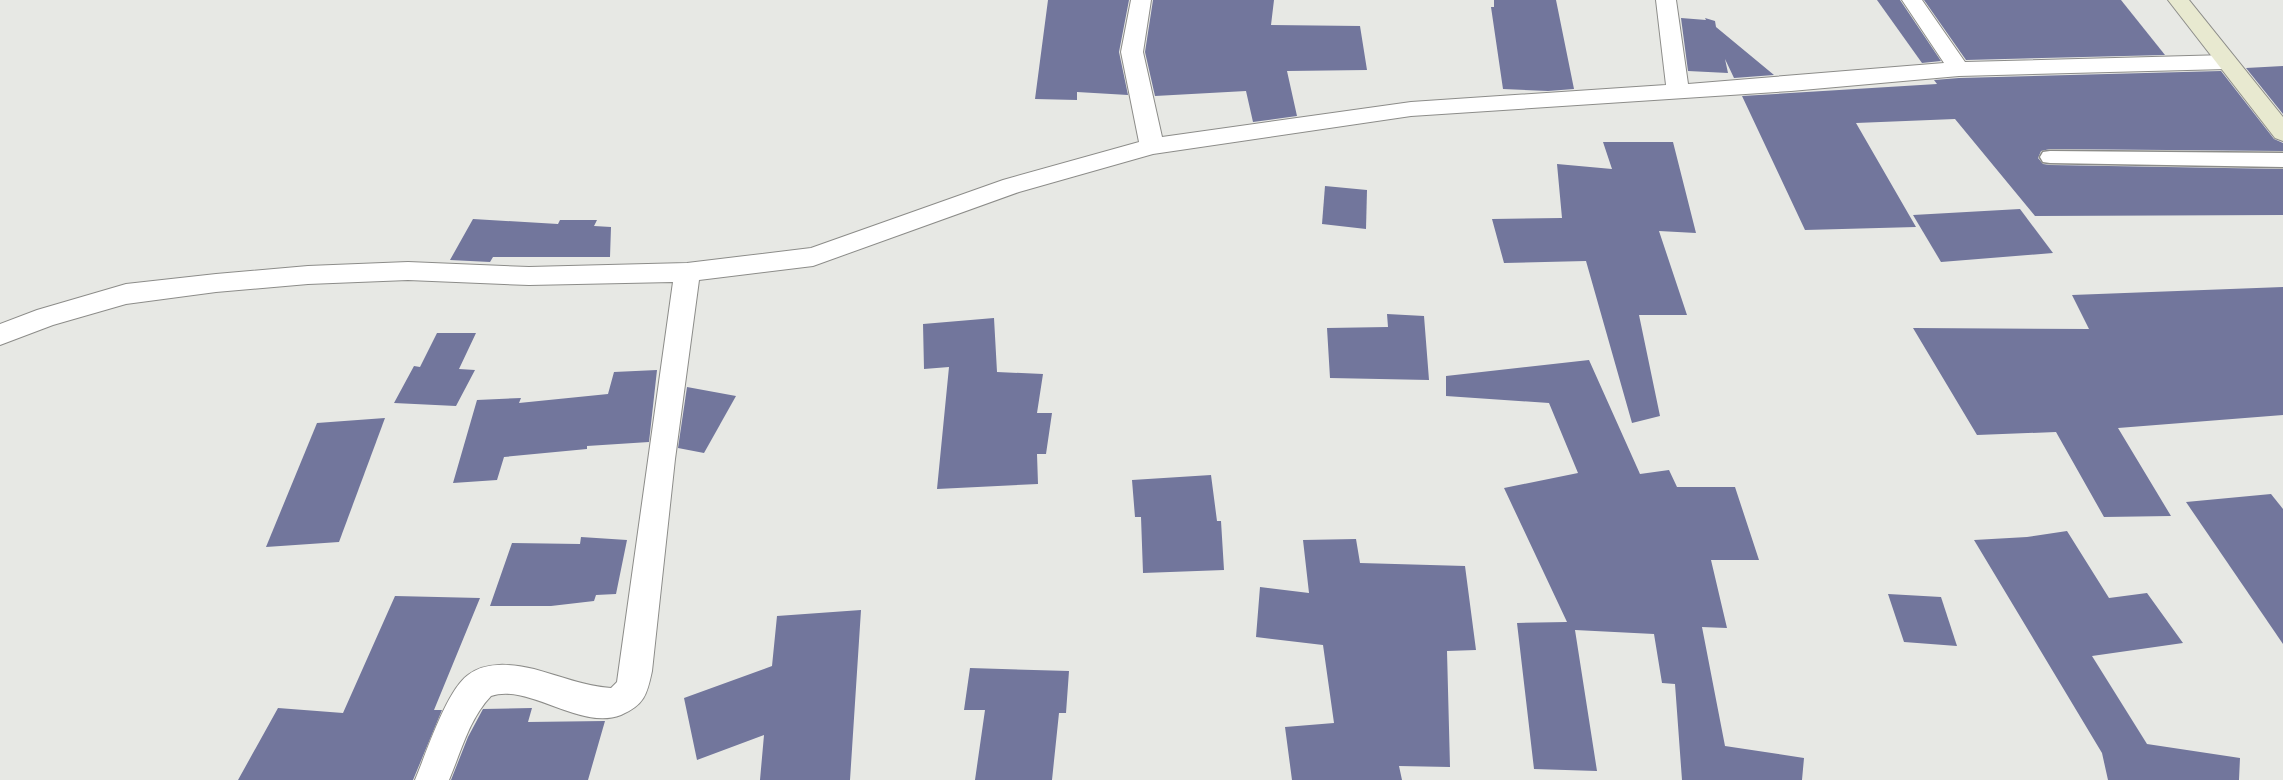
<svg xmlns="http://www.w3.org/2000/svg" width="2283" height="780" font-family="'Zilla Slab',serif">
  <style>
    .building { fill: #72769c }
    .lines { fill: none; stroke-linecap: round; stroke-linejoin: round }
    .service-casing { stroke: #8c8c89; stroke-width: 3 }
    .minor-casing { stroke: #8c8c89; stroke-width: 2 }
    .secondary-casing { stroke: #8c8c89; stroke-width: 2 }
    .service { fill: #fff; fill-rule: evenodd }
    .minor { fill: #fff; fill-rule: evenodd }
    .secondary { fill: #e8e9d0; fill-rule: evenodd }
  </style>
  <rect width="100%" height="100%" fill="#e7e8e4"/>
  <g class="building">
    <polygon points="1048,0 1129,0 1119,52 1128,95 1077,92 1077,100 1035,99"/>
    <polygon points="1153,0 1274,0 1271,25 1360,26 1367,70 1287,71 1297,116 1253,122 1246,91 1155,96 1145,52"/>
    <polygon points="1494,0 1556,0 1574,89 1548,91 1503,89 1491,7 1494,7"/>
    <polygon points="1877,0 1900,0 1941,61 1922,63"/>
    <polygon points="1924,0 2121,0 2165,55 1966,60"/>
    <polygon points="1681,18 1706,20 1705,18 1715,21 1716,27 1774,75 1734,78 1725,59 1728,73 1688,71"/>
    <polygon points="2283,66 2283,114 2246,68"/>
    <polygon points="2221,71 2274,139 2283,143 2283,151 2050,149 2041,151 2038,158 2043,164 2050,165 2283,169 2283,215 2035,216 1955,119 1856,123 1916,227 1805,230 1742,96 1937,84 1934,80 1959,78"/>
    <polygon points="1603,142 1673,142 1696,233 1659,231 1687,315 1639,315 1660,416 1632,423 1586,261 1504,263 1492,219 1562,218 1557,164 1612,169"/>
    <polygon points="1325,186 1367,190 1366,229 1322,224"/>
    <polygon points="2020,209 2053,253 1941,262 1913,215"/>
    <polygon points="473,219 558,224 560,220 597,220 594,226 611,227 610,257 493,257 490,262 450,260"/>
    <polygon points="2283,287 2283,415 2118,428 2171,516 2104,517 2056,432 1977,435 1913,328 2089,329 2072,295"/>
    <polygon points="1387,314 1424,316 1429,380 1330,378 1327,328 1388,327"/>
    <polygon points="994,318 997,372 1043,374 1037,413 1052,413 1046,454 1037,454 1038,484 937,489 949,367 924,369 923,324"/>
    <polygon points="437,333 476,333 459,369 475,370 456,406 394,403 414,366 420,367"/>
    <polygon points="1589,360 1640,474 1669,470 1677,487 1735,487 1759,560 1711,560 1727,628 1702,627 1725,746 1804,758 1802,780 1682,780 1675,684 1662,683 1654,634 1575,630 1597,771 1534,769 1517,623 1567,622 1504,488 1578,473 1549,403 1446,396 1446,376"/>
    <polygon points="657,370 649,442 587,446 587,449 504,457 497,480 453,483 477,400 521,398 519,403 608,394 614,372"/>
    <polygon points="687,387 736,396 704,453 678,448"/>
    <polygon points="385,418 339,542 266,547 317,423"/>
    <polygon points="1211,475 1217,521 1221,521 1224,570 1143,573 1141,517 1135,517 1132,480"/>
    <polygon points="2271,494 2283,509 2283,644 2186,502"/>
    <polygon points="2067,531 2109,598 2147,593 2183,643 2092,656 2147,744 2240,758 2239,780 2108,780 2102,753 1974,540 2027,537"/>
    <polygon points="581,537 627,540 616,594 596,595 594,601 551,606 490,606 512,543 580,544"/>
    <polygon points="1356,539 1360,563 1465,566 1476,650 1447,651 1450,767 1399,766 1402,780 1292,780 1285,727 1334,723 1323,645 1256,637 1260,587 1309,593 1303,540"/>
    <polygon points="1888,594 1941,597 1957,646 1904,642"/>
    <polygon points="395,596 480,598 434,710 442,710 413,780 238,780 278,708 343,713"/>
    <polygon points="861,610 850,780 760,780 764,735 697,760 684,698 772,666 777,616"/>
    <polygon points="970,668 1069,671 1066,713 1059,713 1052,780 975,780 985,710 964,710"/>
    <polygon points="532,708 528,722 605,721 588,780 451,780 468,737 483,709"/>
  </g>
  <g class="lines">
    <defs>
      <polygon id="service" points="2050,151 2283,153 2283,167 2050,163 2043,162 2040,157 2043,152"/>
      <path id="minor" d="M 1131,0 L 1151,0 L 1143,52 L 1162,137 L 1411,102 L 1666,85 L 1656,0 L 1676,0 L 1688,84 L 1944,63 L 1902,0 L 1922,0 L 1965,62 L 2226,55 L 2234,57 L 2237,62 L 2234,67 L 2226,69 L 1959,76 L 1791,91 L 1411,116 L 1153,154 L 1019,192 L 813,266 L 699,280 L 675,459 L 652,671 C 647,695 644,705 621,715 C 580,731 529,683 491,696 C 469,719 461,752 449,780 L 415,780 C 426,754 446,691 468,675 C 486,661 512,664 534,669 C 560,676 584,686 611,688 L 617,682 L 673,282 L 529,285 L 408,280 L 308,284 L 216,292 L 126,304 L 53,325 L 0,345 L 0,324 L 37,310 L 126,284 L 216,274 L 308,266 L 408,262 L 529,267 L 687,263 L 811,248 L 1003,180 L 1139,142 L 1121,52 Z"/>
      <polygon id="secondary" points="2168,0 2189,0 2283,117 2283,141 2275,138"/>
    </defs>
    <use href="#service" class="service-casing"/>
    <use href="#minor" class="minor-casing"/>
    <use href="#secondary" class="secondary-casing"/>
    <use href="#service" class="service"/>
    <use href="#minor" class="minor"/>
    <use href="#secondary" class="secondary"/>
  </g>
</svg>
